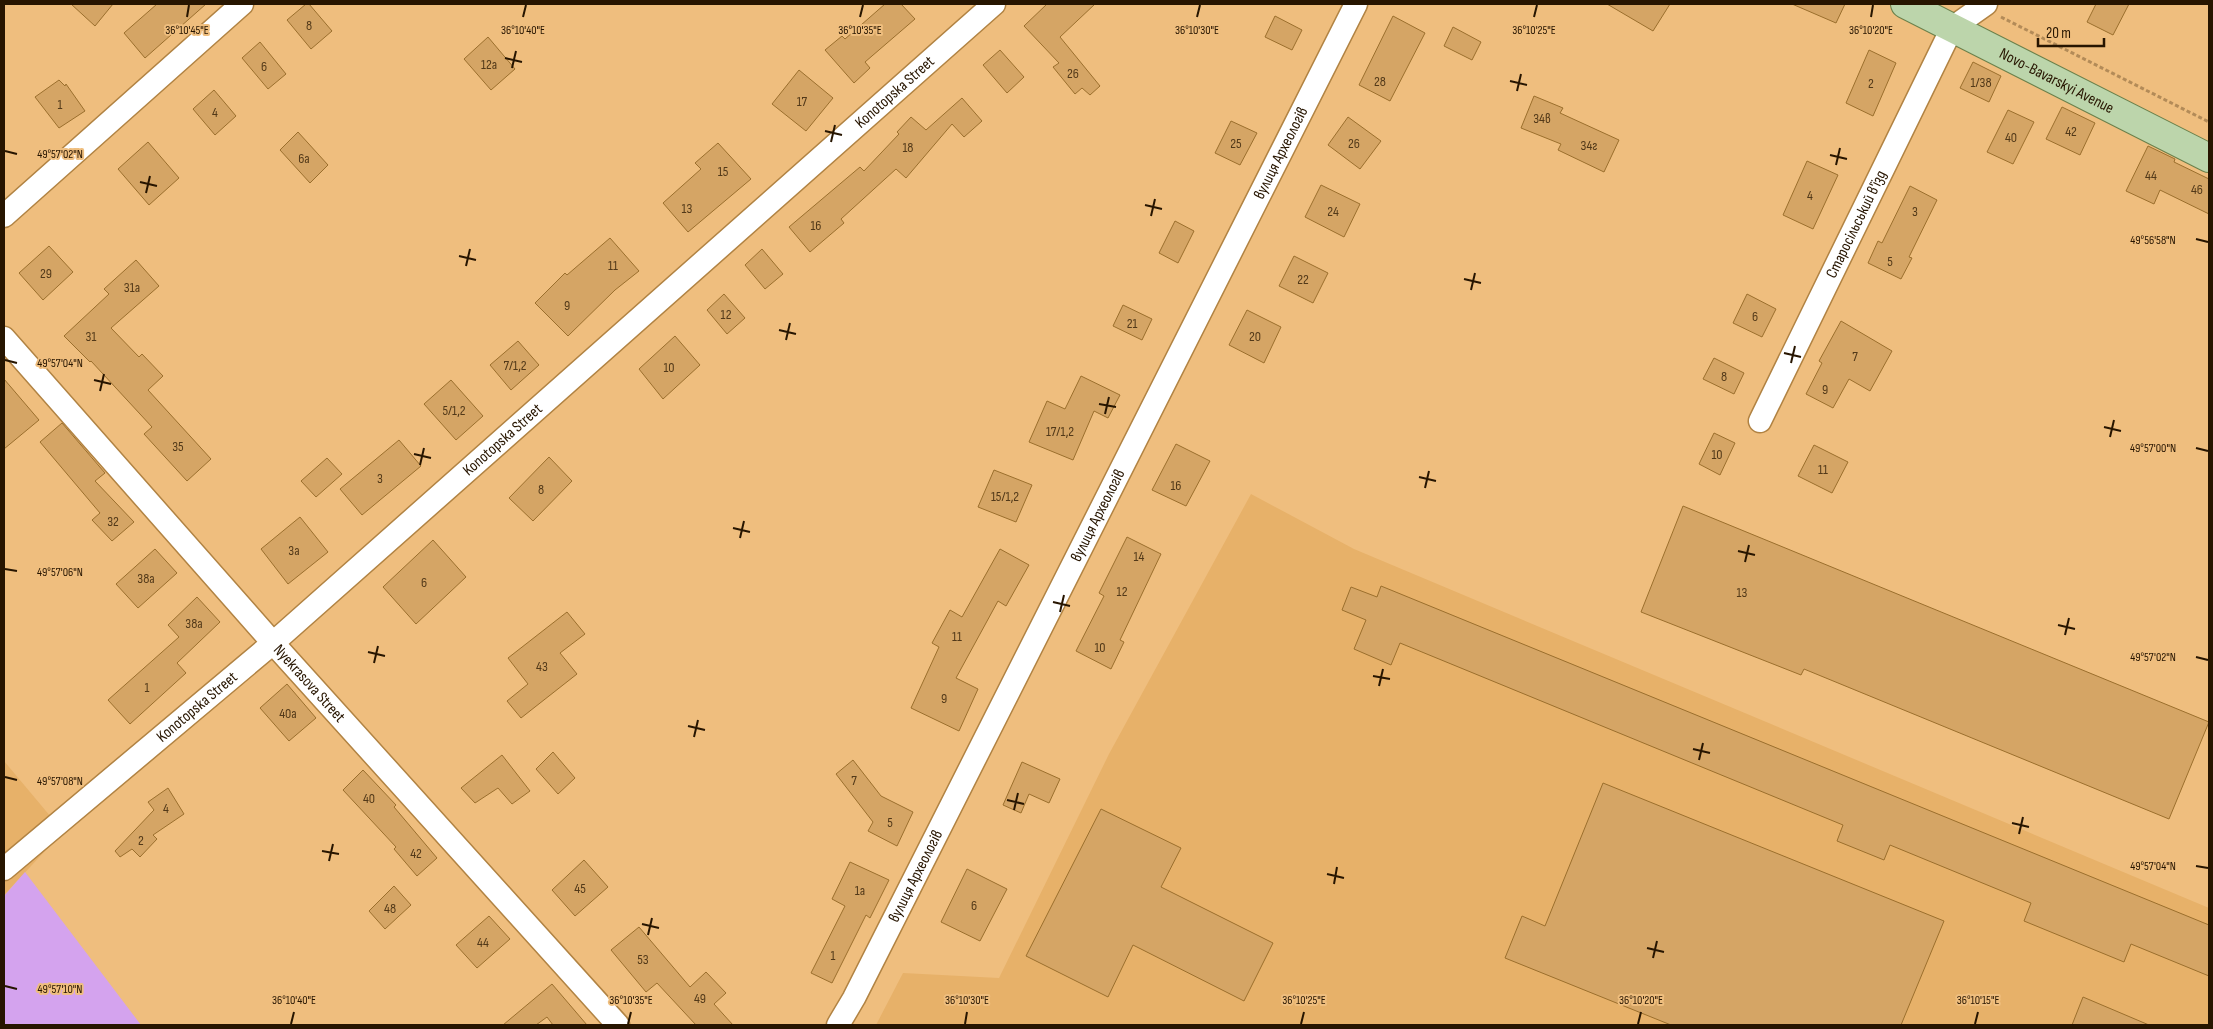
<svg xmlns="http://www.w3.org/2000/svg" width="2213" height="1029" font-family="'Sofia Sans Condensed',sans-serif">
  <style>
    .built { fill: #e7b169 }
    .green { fill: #d4a3ee }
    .building { fill: #d5a565; stroke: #9b6f2d }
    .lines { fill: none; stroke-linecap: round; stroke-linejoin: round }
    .minor-casing { stroke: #b18343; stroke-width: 25 }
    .primary-casing { stroke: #6b804b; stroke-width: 30 }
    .path { stroke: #b38b58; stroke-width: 3; stroke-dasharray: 4 2.5; stroke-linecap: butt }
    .minor { stroke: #fff; stroke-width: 22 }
    .primary { stroke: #bcd5ab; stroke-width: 28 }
    .ticks { fill: none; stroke: #271500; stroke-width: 2 }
    .labels { text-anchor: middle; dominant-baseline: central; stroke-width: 4; stroke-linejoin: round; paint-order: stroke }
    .number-label { font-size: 14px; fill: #523919 }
    .street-label { font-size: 16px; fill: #271500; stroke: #efbe7e }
    .ticks-label { font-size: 12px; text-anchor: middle; fill: #271500; stroke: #efbe7e; stroke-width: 4; stroke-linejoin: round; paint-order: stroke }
  </style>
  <rect width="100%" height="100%" fill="#efbe7e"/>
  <g class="built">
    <polygon points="1251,494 1354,549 2209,908 2209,1025 876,1025 903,973 999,978 1109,754"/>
    <polygon points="4,761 56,823 59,836 4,895"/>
  </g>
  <polygon class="green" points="25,872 141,1025 4,1025 4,896"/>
  <g class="building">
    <polygon points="71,4 113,4 95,26"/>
    <polygon points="157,4 206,4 145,58 124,33"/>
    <polygon points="306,4 309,4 332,31 311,49 287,20"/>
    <polygon points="885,4 901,4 915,19 865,62 870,68 854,83 825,50 842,36 845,39"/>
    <polygon points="1047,4 1095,4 1060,37 1100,86 1090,95 1082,88 1075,94 1053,67 1059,63 1024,26"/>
    <polygon points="1607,4 1670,4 1653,31"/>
    <polygon points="1792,4 1845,4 1836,23"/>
    <polygon points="2096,4 2129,4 2113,35 2087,22"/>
    <polygon points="1275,16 1302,30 1292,50 1265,37"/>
    <polygon points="1393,16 1425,33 1390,101 1359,85"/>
    <polygon points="1453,27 1481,42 1472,60 1444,46"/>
    <polygon points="488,37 515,69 491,90 464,59"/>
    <polygon points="260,42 286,74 268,89 242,58"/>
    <polygon points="1000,50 1024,77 1007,93 983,65"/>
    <polygon points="1869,50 1896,63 1873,116 1846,103"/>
    <polygon points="1973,62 2001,76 1989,102 1960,88"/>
    <polygon points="799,70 833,98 806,131 772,104"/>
    <polygon points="59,80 65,86 66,84 85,111 59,128 35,97"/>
    <polygon points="214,90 236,116 215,135 193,109"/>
    <polygon points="1534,96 1563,108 1560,113 1619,140 1604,172 1558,150 1561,144 1521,128"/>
    <polygon points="962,98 982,121 964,137 952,124 906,178 896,169 841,219 844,223 810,252 789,227 860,167 864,171 899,134 897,132 911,117 926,130"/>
    <polygon points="2062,107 2095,123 2080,155 2046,139"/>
    <polygon points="2008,110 2034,122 2013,164 1987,152"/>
    <polygon points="1348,117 1381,141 1360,169 1328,145"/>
    <polygon points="1231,121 1257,133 1240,165 1215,153"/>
    <polygon points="298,132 328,165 310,183 280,150"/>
    <polygon points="148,142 179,178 149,205 118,169"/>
    <polygon points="718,143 751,179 688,232 663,203 701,169 695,163"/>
    <polygon points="2148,146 2175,159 2174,162 2209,179 2209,214 2160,190 2154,204 2126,191"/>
    <polygon points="1807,161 1838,175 1813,229 1783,215"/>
    <polygon points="1321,185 1360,204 1344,237 1305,217"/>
    <polygon points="1910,186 1937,200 1909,257 1912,258 1901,279 1868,263 1878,241 1882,243"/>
    <polygon points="1175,221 1194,231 1178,263 1159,253"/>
    <polygon points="610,238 639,271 615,290 568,336 535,303 565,273 567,275"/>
    <polygon points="49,246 73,272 43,300 19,273"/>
    <polygon points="762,249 783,274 765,289 745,265"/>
    <polygon points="1294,256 1328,273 1313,303 1279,286"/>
    <polygon points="136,260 159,286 111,328 139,357 142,354 163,376 148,390 211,459 187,481 144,434 152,427 91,361 90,362 64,336 109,294 104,289"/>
    <polygon points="724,294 745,318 727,334 707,310"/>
    <polygon points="1747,294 1776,309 1762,337 1733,323"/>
    <polygon points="1123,305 1152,319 1142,340 1113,326"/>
    <polygon points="1247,310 1281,327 1264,363 1229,345"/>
    <polygon points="1841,321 1892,351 1870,391 1849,379 1833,408 1806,394 1822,363 1819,361"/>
    <polygon points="675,336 700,365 663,399 639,369"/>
    <polygon points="518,341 539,365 511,390 490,365"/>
    <polygon points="1714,358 1744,373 1734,394 1703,379"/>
    <polygon points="1081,376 1120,395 1108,418 1094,411 1073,460 1029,442 1047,401 1065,409"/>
    <polygon points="4,379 39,420 4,449"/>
    <polygon points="451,380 483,416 456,440 424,404"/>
    <polygon points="62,423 105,473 95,481 134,522 112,541 92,520 100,513 40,442"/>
    <polygon points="1714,433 1735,443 1720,475 1699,464"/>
    <polygon points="399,440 421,466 362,515 340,489"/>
    <polygon points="1176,444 1210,461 1186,506 1152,490"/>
    <polygon points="1814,445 1848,462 1832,493 1798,476"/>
    <polygon points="549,457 572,481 533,521 509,498"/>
    <polygon points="327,458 342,474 316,497 301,481"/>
    <polygon points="994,470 1032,485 1016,522 978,507"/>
    <polygon points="1683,506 2209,722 2169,819 1804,669 1801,675 1641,612"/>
    <polygon points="300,517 328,552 288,584 261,549"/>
    <polygon points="1127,537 1161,554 1120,640 1124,642 1111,669 1076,651 1104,596 1099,593"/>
    <polygon points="433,540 466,577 416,624 383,587"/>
    <polygon points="155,549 177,573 138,608 116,584"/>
    <polygon points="1000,549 1029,565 1006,606 998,601 956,678 978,689 959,731 911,708 939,647 932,643 950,610 962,617"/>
    <polygon points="1381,586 2209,925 2209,976 2131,944 2124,962 2024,921 2031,903 1890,845 1884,860 1837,841 1843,825 1400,643 1391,665 1354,649 1366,620 1342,610 1351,587 1377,597"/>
    <polygon points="197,597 220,622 177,663 186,673 130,724 108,700 179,637 168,625"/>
    <polygon points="567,612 585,634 560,653 577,674 521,718 507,701 528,684 508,658"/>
    <polygon points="287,684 316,718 289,741 260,708"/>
    <polygon points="553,752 575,778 558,794 536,769"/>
    <polygon points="502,755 530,791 512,804 498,788 475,803 461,788"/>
    <polygon points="853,760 881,796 913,812 897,846 868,831 873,822 836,774"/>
    <polygon points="1022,762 1060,779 1049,803 1029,794 1021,813 1003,805"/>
    <polygon points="363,770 396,805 394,807 437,858 417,876 394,849 396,847 343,790"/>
    <polygon points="1603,783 1944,921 1901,1025 1671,1025 1505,958 1522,916 1545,926"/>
    <polygon points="168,788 184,814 153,835 157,839 140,857 132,849 120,857 115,851 154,810 148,802"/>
    <polygon points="1101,809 1181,848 1161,887 1273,943 1244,1001 1133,945 1108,997 1026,956"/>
    <polygon points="584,860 608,887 575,916 552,890"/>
    <polygon points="850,862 889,880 870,918 866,915 832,983 811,973 845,906 832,899"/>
    <polygon points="967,869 1007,889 980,941 941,922"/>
    <polygon points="394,886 411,905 385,929 369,911"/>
    <polygon points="489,916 510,939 477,968 456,945"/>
    <polygon points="639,927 690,987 706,972 726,993 714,1004 733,1025 696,1025 657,983 646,992 611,950"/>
    <polygon points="552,984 587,1025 553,1025 547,1017 536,1025 503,1025"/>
    <polygon points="2083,997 2149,1025 2072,1025"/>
  </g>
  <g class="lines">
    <defs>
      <g id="minor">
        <polyline points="4,216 242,4"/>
        <path id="s1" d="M 4,338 L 273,643 L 618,1025"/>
        <path id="s2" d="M 1760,421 L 1952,28 L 1986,4"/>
        <path id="s3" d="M 4,869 L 273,643 L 994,4"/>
        <path id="s4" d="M 838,1025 L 854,998 L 1356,4"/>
      </g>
      <g id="primary">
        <path id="s5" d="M 1905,4 L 2209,158"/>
      </g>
    </defs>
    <use href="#minor" class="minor-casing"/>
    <use href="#primary" class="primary-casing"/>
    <polyline class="path" points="2001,17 2209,122"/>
    <use href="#minor" class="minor"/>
    <use href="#primary" class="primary"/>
  </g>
  <path class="ticks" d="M 187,17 L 189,5M 523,17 L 526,5M 860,17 L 863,5M 1197,17 L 1200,5M 1534,17 L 1537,5M 1871,17 L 1873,5M 505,58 L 522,62M 512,68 L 516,51M 1510,81 L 1527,85M 1517,91 L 1521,74M 825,131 L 842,135M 831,142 L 835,125M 5,151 L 17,154M 1830,155 L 1847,159M 1836,165 L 1840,148M 140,182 L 157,186M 146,193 L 150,176M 1145,205 L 1162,209M 1151,216 L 1155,199M 2196,239 L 2208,242M 459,256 L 476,260M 466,266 L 470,249M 1464,279 L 1481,283M 1471,290 L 1475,273M 779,330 L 796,334M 786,340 L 790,323M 1784,353 L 1801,357M 5,360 L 17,363M 1791,363 L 1795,346M 94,380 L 111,384M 100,391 L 104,374M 1099,404 L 1116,407M 1105,414 L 1109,397M 2104,427 L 2121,431M 2110,437 L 2114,420M 2196,448 L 2208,451M 414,454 L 431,458M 420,465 L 424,448M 1419,477 L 1436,481M 1425,488 L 1429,471M 733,528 L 750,532M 740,538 L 744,521M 1738,551 L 1755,555M 1745,562 L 1749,545M 5,569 L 17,571M 1053,602 L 1070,606M 1060,612 L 1064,595M 2058,625 L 2075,629M 2065,635 L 2069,618M 368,652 L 385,656M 2196,657 L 2208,660M 374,663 L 378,646M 1373,676 L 1390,679M 1379,686 L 1383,669M 688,726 L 705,730M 694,737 L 698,720M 1693,749 L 1710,753M 1699,760 L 1703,743M 5,777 L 17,780M 1007,800 L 1024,804M 1014,810 L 1018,793M 2012,823 L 2029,827M 2019,834 L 2023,817M 322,851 L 339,854M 329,861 L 333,844M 2196,866 L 2208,868M 1327,874 L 1344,878M 1334,884 L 1337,867M 642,924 L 659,928M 648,935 L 652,918M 1647,948 L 1664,952M 1653,958 L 1657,941M 5,986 L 17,989M 291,1024 L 294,1012M 628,1024 L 631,1012M 965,1024 L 967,1012M 1301,1024 L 1304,1012M 1638,1024 L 1641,1012M 1975,1024 L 1978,1012"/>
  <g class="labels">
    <g class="number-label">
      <text x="309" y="25">8</text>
      <text x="489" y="64">12а</text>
      <text x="264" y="66">6</text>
      <text x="1073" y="73">26</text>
      <text x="1380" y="81">28</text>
      <text x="1981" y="82">1/38</text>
      <text x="1871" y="83">2</text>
      <text x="802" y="101">17</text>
      <text x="60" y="104">1</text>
      <text x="215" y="112">4</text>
      <text x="1542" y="118">34в</text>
      <text x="2071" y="131">42</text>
      <text x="2011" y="137">40</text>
      <text x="1236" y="143">25</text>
      <text x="1354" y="143">26</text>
      <text x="1589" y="145">34г</text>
      <text x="908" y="147">18</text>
      <text x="304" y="158">6а</text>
      <text x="723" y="171">15</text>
      <text x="2151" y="175">44</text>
      <text x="2197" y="189">46</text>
      <text x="1810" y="195">4</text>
      <text x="687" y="208">13</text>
      <text x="1333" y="211">24</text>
      <text x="1915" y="211">3</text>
      <text x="816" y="225">16</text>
      <text x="1890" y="261">5</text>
      <text x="613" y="265">11</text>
      <text x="46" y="273">29</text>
      <text x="1303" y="279">22</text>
      <text x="132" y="287">31а</text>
      <text x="567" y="305">9</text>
      <text x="726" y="314">12</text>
      <text x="1755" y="316">6</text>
      <text x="1132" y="323">21</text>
      <text x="91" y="336">31</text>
      <text x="1255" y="336">20</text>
      <text x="1855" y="356">7</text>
      <text x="515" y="365">7/1,2</text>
      <text x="669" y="367">10</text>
      <text x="1724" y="376">8</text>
      <text x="1825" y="389">9</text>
      <text x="454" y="410">5/1,2</text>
      <text x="1060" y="431">17/1,2</text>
      <text x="178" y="446">35</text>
      <text x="1717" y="454">10</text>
      <text x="1823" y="469">11</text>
      <text x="380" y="478">3</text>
      <text x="1176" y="485">16</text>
      <text x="541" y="489">8</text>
      <text x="1005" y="496">15/1,2</text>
      <text x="113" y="521">32</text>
      <text x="294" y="550">3а</text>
      <text x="1139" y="556">14</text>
      <text x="146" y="578">38а</text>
      <text x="424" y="582">6</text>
      <text x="1122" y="591">12</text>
      <text x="1742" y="592">13</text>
      <text x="194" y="623">38а</text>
      <text x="957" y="636">11</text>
      <text x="1100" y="647">10</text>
      <text x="542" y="666">43</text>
      <text x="147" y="687">1</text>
      <text x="944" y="698">9</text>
      <text x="288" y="713">40а</text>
      <text x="854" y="780">7</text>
      <text x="369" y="798">40</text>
      <text x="166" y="808">4</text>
      <text x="890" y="822">5</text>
      <text x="141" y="840">2</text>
      <text x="416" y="853">42</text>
      <text x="580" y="888">45</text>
      <text x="860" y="890">1а</text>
      <text x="974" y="905">6</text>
      <text x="390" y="908">48</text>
      <text x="483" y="942">44</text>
      <text x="833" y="955">1</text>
      <text x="643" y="959">53</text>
      <text x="700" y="998">49</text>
    </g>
    <g class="street-label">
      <text stroke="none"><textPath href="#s5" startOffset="170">Novo-Bavarskyi Avenue</textPath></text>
      <text stroke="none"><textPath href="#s3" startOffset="1182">Konotopska Street</textPath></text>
      <text stroke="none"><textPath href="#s4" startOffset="978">вулиця Археологів</textPath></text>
      <text stroke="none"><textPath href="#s2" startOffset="219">Старосільський в'їзд</textPath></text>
      <text stroke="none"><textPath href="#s3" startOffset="658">Konotopska Street</textPath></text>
      <text stroke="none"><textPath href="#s4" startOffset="572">вулиця Археологів</textPath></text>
      <text stroke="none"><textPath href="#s1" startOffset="461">Nyekrasova Street</textPath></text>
      <text stroke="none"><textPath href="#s3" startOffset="252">Konotopska Street</textPath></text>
      <text stroke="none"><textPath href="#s4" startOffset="168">вулиця Археологів</textPath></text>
    </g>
  </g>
  <g class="ticks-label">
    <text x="187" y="34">36°10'45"E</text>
    <text x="523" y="34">36°10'40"E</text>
    <text x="860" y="34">36°10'35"E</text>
    <text x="1197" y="34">36°10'30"E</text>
    <text x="1534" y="34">36°10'25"E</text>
    <text x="1871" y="34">36°10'20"E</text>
    <text x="60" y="158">49°57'02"N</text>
    <text x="2153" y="244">49°56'58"N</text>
    <text x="60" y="367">49°57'04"N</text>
    <text x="2153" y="452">49°57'00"N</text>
    <text x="60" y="576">49°57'06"N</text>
    <text x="2153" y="661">49°57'02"N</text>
    <text x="60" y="785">49°57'08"N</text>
    <text x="2153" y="870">49°57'04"N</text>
    <text x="60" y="993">49°57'10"N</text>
    <text x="294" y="1004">36°10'40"E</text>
    <text x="631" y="1004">36°10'35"E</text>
    <text x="967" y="1004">36°10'30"E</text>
    <text x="1304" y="1004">36°10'25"E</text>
    <text x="1641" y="1004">36°10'20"E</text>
    <text x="1978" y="1004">36°10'15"E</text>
  </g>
  <rect width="2213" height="1029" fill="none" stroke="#271500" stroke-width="10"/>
  <path d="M2038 38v8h66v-8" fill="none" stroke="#271500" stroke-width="2.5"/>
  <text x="2046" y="38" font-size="15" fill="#271500" stroke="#efbe7e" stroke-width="4" paint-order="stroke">20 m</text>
</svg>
